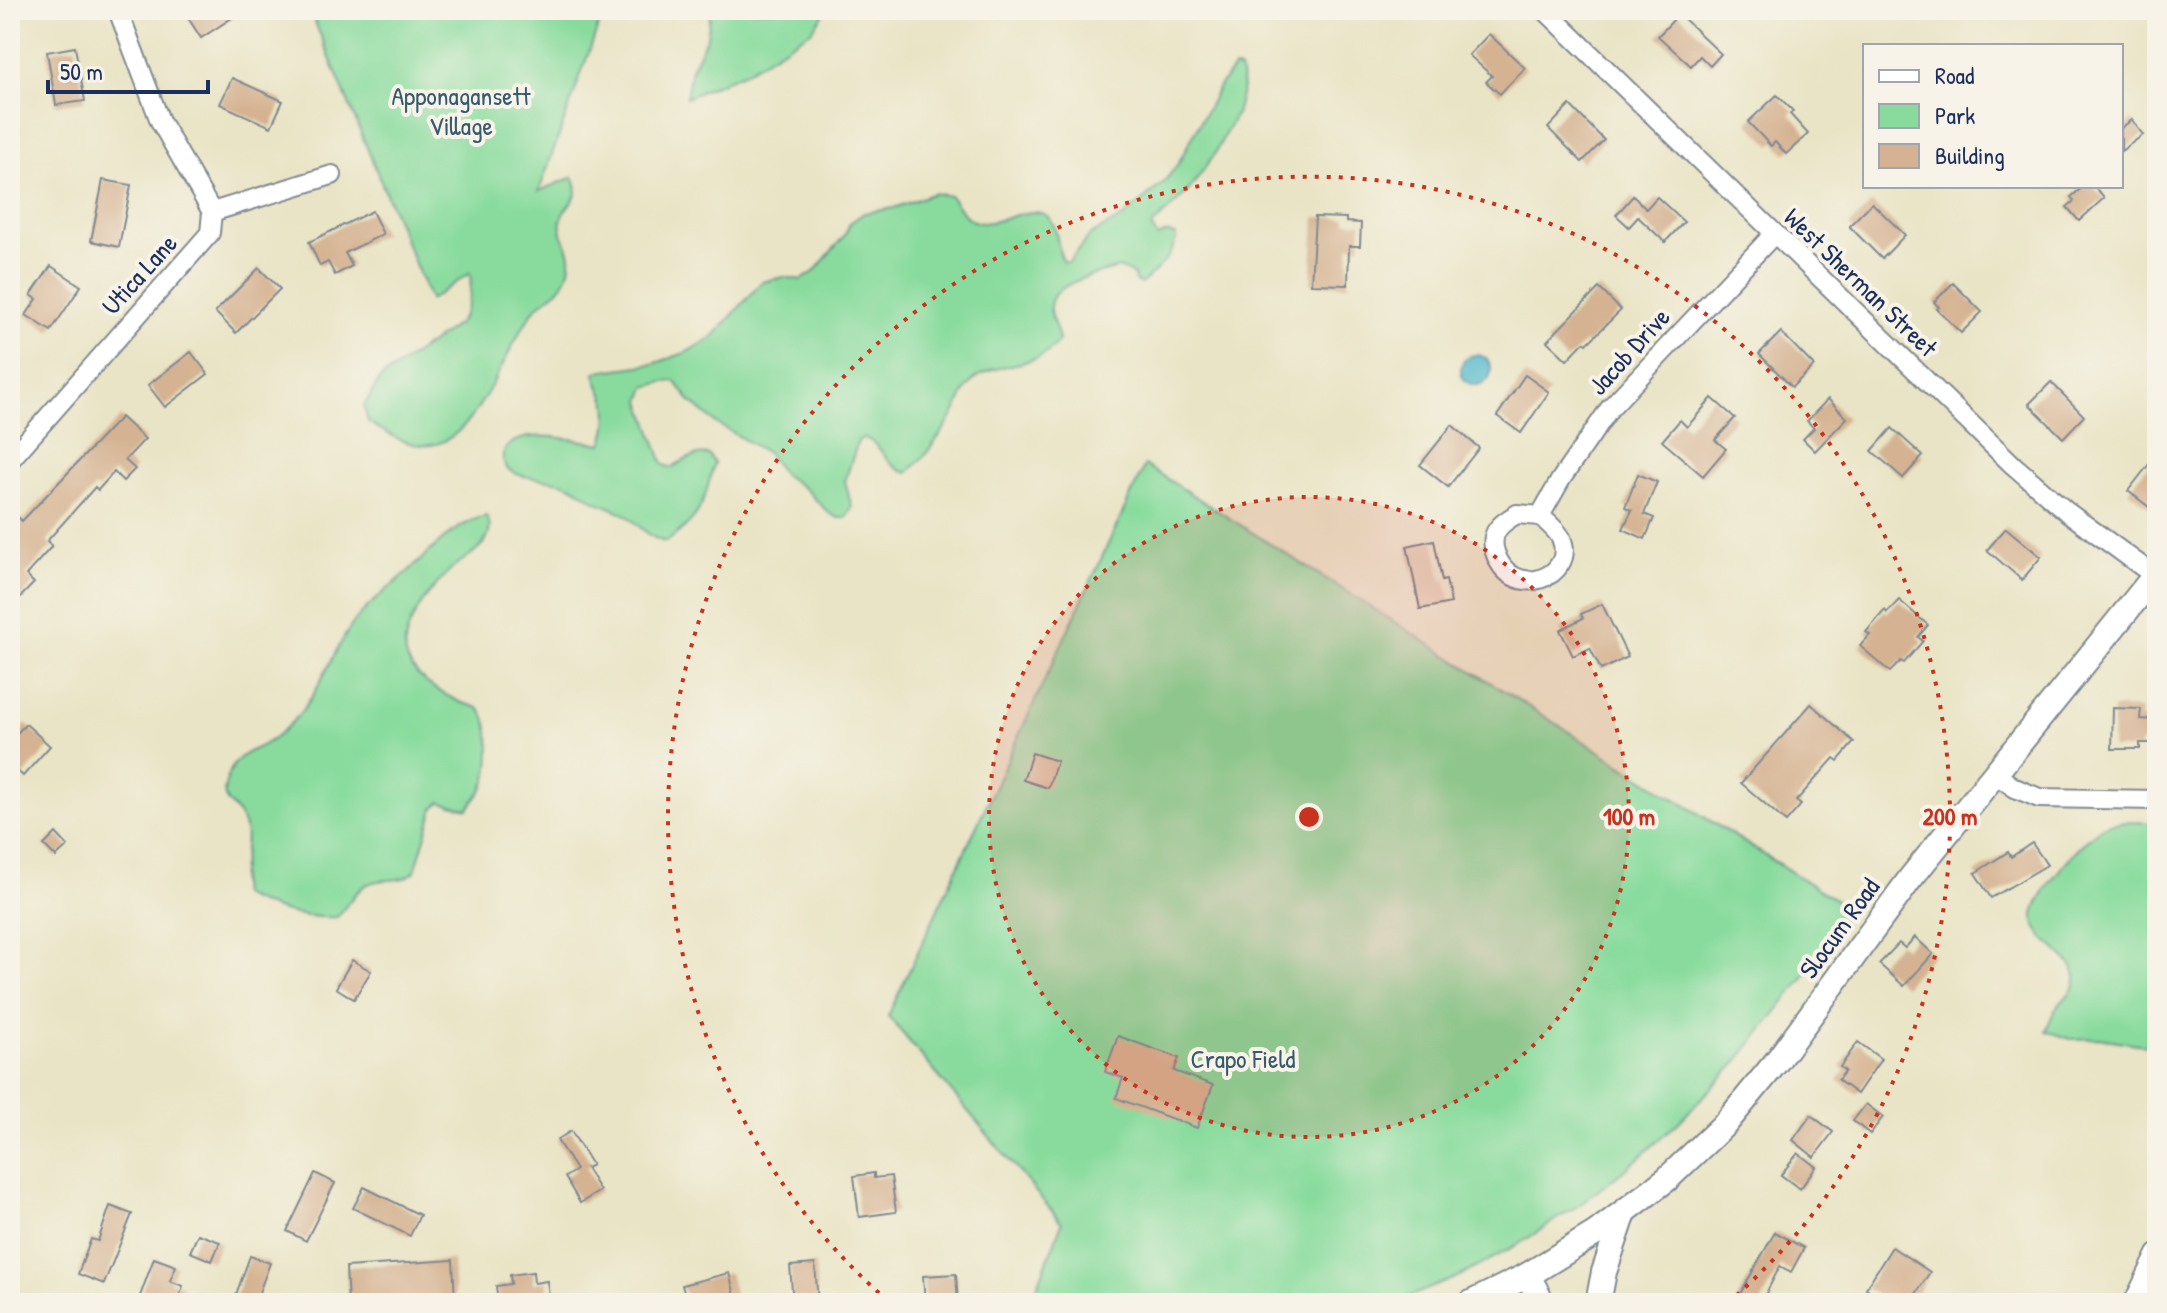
<svg xmlns="http://www.w3.org/2000/svg" width="2167" height="1313" font-family="'Patrick Hand',sans-serif">
  <style>
    .green { fill: #88db9d; stroke: #52857e; stroke-width: 2 }
    .water { fill: #4eb8ca; stroke: #347494; stroke-width: 2 }
    .building { fill: #d5b392 }
    .lines { fill: none; stroke-linecap: round; stroke-linejoin: round }
    .minor-casing { stroke: #828a92; stroke-width: 22 }
    .secondary-casing { stroke: #828a92; stroke-width: 28 }
    .minor { stroke: #fff; stroke-width: 18 }
    .secondary { stroke: #fff; stroke-width: 24 }
    .ring { fill: none; stroke: #c8321e; stroke-width: 4; stroke-dasharray: 4 8 }
    .labels { text-anchor: middle; dominant-baseline: central; stroke-width: 8; stroke-linejoin: round; paint-order: stroke }
    .park-label { font-size: 26px; fill: #365a6e; stroke: #f7f3e8 }
    .street-label { font-size: 26px; fill: #1b2f5e; stroke: #f7f3e8 }
    .centre { fill: #c8321e; stroke: #f7f3e8; stroke-width: 4 }
    .ring-label { font-size: 24px; text-anchor: middle; font-weight: bold; fill: #c8321e; stroke: #f7f3e8; stroke-width: 8; stroke-linejoin: round; paint-order: stroke }
  </style>
  <rect width="100%" height="100%" fill="#f7f3e8"/>
  <filter id="ink" filterUnits="userSpaceOnUse"><feTurbulence type="fractalNoise" baseFrequency=".0125" numOctaves="2"/><feDisplacementMap in="SourceGraphic" scale="16" xChannelSelector="R" yChannelSelector="G"/><feConvolveMatrix kernelMatrix="1 2 1 2 8 2 1 2 1" color-interpolation-filters="sRGB"/></filter>
  <filter id="wash" filterUnits="userSpaceOnUse"><feTurbulence type="fractalNoise" baseFrequency=".006" numOctaves="4" result="noise"/><feDisplacementMap in="SourceGraphic" scale="32" xChannelSelector="R" yChannelSelector="G"/><feGaussianBlur stdDeviation="1.8" result="paint"/><feColorMatrix in="noise" values="0 0 0 0 0 0 0 0 0 0 0 0 0 0 0 0 0 1.4 0 .05"/><feComposite in="paint" operator="in"/></filter>
  <g filter="url(#wash)">
    <rect width="100%" height="100%" fill="#e9e4c5"/>
    <g class="green">
      <path d="M 310,10 L 604,10 L 539,191 L 573,177 C 585,200 565,201 561,220 C 557,240 579,248 566,278 C 560,293 546,297 536,308 C 509,340 483,425 442,442 C 416,453 390,435 368,422 L 364,406 L 380,379 L 459,323 C 470,308 472,291 470,273 L 430,300 Z"/>
      <polygon points="711,10 827,10 811,31 747,71 686,98 691,69 707,37"/>
      <path d="M 1234,68 L 1240,69 L 1243,88 L 1236,114 L 1214,155 L 1189,190 L 1151,227 L 1158,237 L 1167,233 L 1176,235 C 1176,255 1155,271 1141,284 L 1135,281 L 1134,275 L 1119,268 C 1101,273 1048,283 1050,309 C 1051,320 1058,330 1059,341 C 1040,367 1007,361 981,375 C 964,383 960,406 950,420 C 938,439 924,459 907,473 C 885,467 882,442 863,438 L 858,441 L 845,481 L 852,508 L 846,518 L 838,518 L 829,513 L 805,489 L 783,474 L 767,453 L 716,423 L 691,402 L 675,381 L 663,382 L 646,387 L 641,401 L 663,464 L 671,468 C 683,461 695,452 709,455 L 714,463 C 703,504 703,516 666,542 C 650,539 639,525 626,515 C 618,509 607,507 598,502 C 589,498 581,491 572,486 C 555,477 521,481 508,469 C 504,465 501,458 504,452 C 515,425 580,441 602,444 C 607,434 609,415 607,404 C 604,393 596,384 595,372 L 653,364 L 685,353 L 712,338 L 762,282 L 784,277 L 801,280 L 814,272 L 845,235 L 850,223 L 864,213 L 894,208 L 934,193 L 950,196 C 956,203 963,216 971,220 C 994,232 1033,198 1050,219 C 1060,232 1055,249 1064,262 L 1069,262 L 1089,236 L 1125,216 L 1164,182 L 1178,164 L 1220,85 Z"/>
      <polygon points="1145,465 1850,909 1804,977 1764,1028 1734,1065 1679,1122 1632,1164 1582,1203 1519,1244 1462,1275 1394,1303 1031,1303 1062,1223 888,1016"/>
      <path d="M 486,516 C 492,525 490,535 483,544 C 476,553 463,559 454,567 C 433,587 409,613 405,643 C 402,672 438,692 460,702 C 466,705 473,705 478,708 C 493,718 492,768 485,784 C 481,793 473,801 468,809 L 440,802 L 434,808 L 415,871 C 402,884 386,877 370,883 C 357,888 346,907 337,917 C 304,919 270,909 241,895 C 236,872 252,842 243,822 C 233,800 216,805 229,774 C 237,753 253,751 270,741 C 278,736 287,727 293,721 C 321,692 331,653 354,622 C 367,605 387,590 403,576 C 429,554 452,524 486,516 Z"/>
      <path d="M 2142,822 L 2157,824 L 2157,1047 L 2099,1038 L 2071,1039 L 2046,1031 C 2049,1024 2051,1016 2056,1009 C 2062,1000 2076,990 2076,979 C 2077,960 2040,944 2034,921 C 2029,900 2086,834 2105,826 C 2116,821 2130,823 2142,822 Z"/>
    </g>
    <circle class="water" cx="1476" cy="370" r="15"/>
    <g id="blocks">
      <g class="building">
        <polygon points="183,10 244,10 201,38"/>
        <polygon points="1679,14 1721,54 1710,66 1700,56 1691,66 1658,36"/>
        <polygon points="1489,34 1525,68 1500,94 1486,82 1492,76 1469,55"/>
        <polygon points="75,47 85,101 56,105 47,52"/>
        <polygon points="232,78 283,101 271,127 220,104"/>
        <polygon points="1777,95 1793,111 1790,114 1808,134 1786,154 1775,142 1771,146 1748,122"/>
        <polygon points="1570,105 1604,140 1582,162 1548,128"/>
        <polygon points="2132,120 2143,135 2121,151 2121,128"/>
        <polygon points="103,180 131,185 119,247 91,241"/>
        <polygon points="2084,186 2093,186 2104,198 2079,221 2067,207 2074,201 2071,197"/>
        <polygon points="1633,196 1646,209 1657,197 1684,222 1665,242 1638,217 1629,227 1616,215"/>
        <polygon points="1872,203 1905,235 1882,259 1849,226"/>
        <polygon points="372,211 383,234 345,253 352,266 335,275 328,262 320,266 309,242"/>
        <polygon points="1315,217 1346,218 1346,222 1361,223 1360,246 1349,246 1348,285 1311,284"/>
        <polygon points="51,266 81,286 51,331 26,315 37,299 31,295"/>
        <polygon points="259,268 280,289 236,333 215,312"/>
        <polygon points="1953,283 1982,312 1961,333 1937,309 1939,307 1934,302"/>
        <polygon points="1599,288 1621,310 1587,344 1584,342 1567,360 1547,341"/>
        <polygon points="1781,332 1814,366 1792,387 1759,354"/>
        <polygon points="191,352 208,374 165,407 148,385"/>
        <polygon points="1525,375 1549,392 1521,433 1497,416"/>
        <polygon points="2051,382 2084,416 2063,438 2029,404"/>
        <polygon points="1712,398 1735,418 1715,440 1726,449 1703,476 1662,441 1680,420 1687,427"/>
        <polygon points="1828,399 1847,418 1815,451 1803,439 1814,428 1807,421"/>
        <polygon points="121,417 145,439 125,460 135,469 123,481 114,472 98,490 95,487 47,541 52,546 26,575 34,583 10,608 10,525 18,517 22,521"/>
        <polygon points="1452,425 1479,448 1448,487 1420,465"/>
        <polygon points="1892,428 1923,456 1903,478 1872,451"/>
        <polygon points="2157,454 2157,513 2128,491"/>
        <polygon points="1638,474 1657,482 1644,514 1654,518 1645,539 1623,529 1632,510 1625,507"/>
        <polygon points="2006,528 2041,557 2022,580 1987,550"/>
        <polygon points="1434,540 1442,581 1446,580 1451,603 1420,609 1407,546"/>
        <polygon points="1899,600 1928,625 1918,637 1923,641 1904,663 1901,661 1890,672 1860,646 1870,635 1866,632 1885,610 1887,613"/>
        <polygon points="1602,604 1628,657 1601,670 1590,648 1573,656 1560,630 1583,618 1581,614"/>
        <polygon points="1811,704 1854,742 1838,761 1834,758 1796,801 1801,805 1786,822 1741,783"/>
        <polygon points="2113,708 2141,709 2140,719 2157,720 2157,743 2140,743 2140,749 2112,749"/>
        <polygon points="26,724 50,746 23,776 10,764 10,740"/>
        <polygon points="1032,753 1057,761 1048,788 1023,780"/>
        <polygon points="56,833 68,846 56,857 44,845"/>
        <polygon points="2032,843 2047,865 1991,898 1975,873 2008,852 2011,857"/>
        <polygon points="1915,937 1933,954 1904,986 1879,964 1899,943 1905,948"/>
        <polygon points="352,960 371,971 354,999 336,988"/>
        <polygon points="1118,1036 1179,1058 1174,1071 1213,1085 1197,1128 1116,1098 1123,1078 1105,1072"/>
        <polygon points="1858,1042 1881,1059 1857,1094 1838,1080 1845,1071 1840,1067"/>
        <polygon points="1866,1104 1883,1117 1870,1134 1853,1121"/>
        <polygon points="1811,1115 1833,1132 1814,1157 1793,1140"/>
        <polygon points="571,1131 592,1165 586,1168 600,1191 580,1203 565,1177 576,1170 557,1140"/>
        <polygon points="1798,1153 1816,1167 1800,1189 1781,1175"/>
        <polygon points="315,1173 335,1183 306,1241 287,1231"/>
        <polygon points="874,1173 874,1178 891,1176 896,1212 859,1217 854,1176"/>
        <polygon points="364,1187 420,1215 410,1236 353,1208"/>
        <polygon points="110,1206 132,1214 104,1284 78,1274 91,1239 98,1241"/>
        <polygon points="1775,1232 1804,1248 1791,1272 1780,1266 1761,1303 1735,1303"/>
        <polygon points="198,1234 220,1242 212,1261 190,1252"/>
        <polygon points="1892,1247 1930,1272 1910,1303 1889,1303 1866,1288"/>
        <polygon points="250,1256 270,1263 255,1303 233,1303"/>
        <polygon points="154,1258 176,1266 170,1281 183,1286 177,1303 149,1303 139,1299"/>
        <polygon points="453,1260 455,1303 348,1303 346,1267"/>
        <polygon points="815,1264 818,1303 793,1303 790,1266"/>
        <polygon points="533,1272 534,1283 547,1281 550,1303 498,1303 496,1286 511,1284 510,1275"/>
        <polygon points="729,1273 737,1303 687,1303 682,1285"/>
        <polygon points="956,1274 958,1303 925,1303 923,1276"/>
      </g>
    </g>
  </g>
  <g filter="url(#ink)">
    <use href="#blocks" fill-opacity="0" stroke="#828a92" stroke-width="2"/>
    <g class="lines">
      <defs>
        <g id="minor">
          <polyline points="118,10 160,121 212,212"/>
          <polyline points="1545,10 2013,465 2066,511 2155,576"/>
          <polyline points="10,460 210,233 212,212 332,175"/>
          <path d="M 1540,516 L 1517,514 C 1501,523 1489,532 1495,552 C 1511,603 1578,577 1561,538 C 1557,530 1547,522 1540,516 L 1561,479 L 1610,408 L 1774,234"/>
          <polyline points="1995,774 2015,788 2039,798 2157,800"/>
          <polyline points="2133,1303 2157,1254"/>
        </g>
        <g id="secondary">
          <polyline points="1528,1275 1542,1303"/>
          <polyline points="1471,1303 1528,1275 1596,1233 1667,1179 1726,1123 1777,1061 1910,879 2157,573"/>
          <polyline points="1598,1303 1604,1272 1624,1213"/>
        </g>
      </defs>
      <use href="#minor" class="minor-casing"/>
      <use href="#secondary" class="secondary-casing"/>
      <use href="#minor" class="minor"/>
      <use href="#secondary" class="secondary"/>
    </g>
  </g>
  <circle cx="1309" cy="817" r="320" fill="#c8321e" fill-opacity=".12"/>
  <g class="ring">
    <circle cx="1309" cy="817" r="320"/>
    <path d="M888 1301A641 641 0 1 1 1730 1301"/>
  </g>
  <g class="labels">
    <g class="park-label">
      <text x="461" y="95">Apponagansett<tspan x="461" dy="30">Village</tspan></text>
      <text x="1243" y="1058">Crapo Field</text>
    </g>
    <g class="street-label">
      <text transform="translate(139 274) rotate(-48)">Utica Lane</text>
      <text transform="translate(1861 282) rotate(44)">West Sherman Street</text>
      <text transform="translate(1629 351) rotate(-48)">Jacob Drive</text>
      <text transform="translate(1839 928) rotate(-54)">Slocum Road</text>
    </g>
  </g>
  <circle cx="1309" cy="817" r="12" class="centre"/>
  <g class="ring-label">
    <text x="1629" y="825">100 m</text>
    <text x="1950" y="825">200 m</text>
  </g>
  <rect width="2167" height="1313" fill="none" stroke="#f7f3e8" stroke-width="40"/>
  <rect x="1863" y="44" width="260" height="144" fill="#f7f3e8" stroke="#9fa5b1" stroke-width="2"/>
  <rect x="1879" y="70" width="40" height="12" fill="#ffffff" stroke="#9fa5b1" stroke-width="2"/>
  <text x="1935" y="84" font-size="24" fill="#1b2f5e">Road</text>
  <rect x="1879" y="104" width="40" height="24" fill="#88db9d" stroke="#9fa5b1" stroke-width="2"/>
  <text x="1935" y="124" font-size="24" fill="#1b2f5e">Park</text>
  <rect x="1879" y="144" width="40" height="24" fill="#d5b392" stroke="#9fa5b1" stroke-width="2"/>
  <text x="1935" y="164" font-size="24" fill="#1b2f5e">Building</text>
  <path d="M48 80v12h160v-12" fill="none" stroke="#1b2f5e" stroke-width="4"/>
  <text x="60" y="80" font-size="24" fill="#1b2f5e" stroke="#f7f3e8" stroke-width="6" paint-order="stroke">50 m</text>
</svg>
